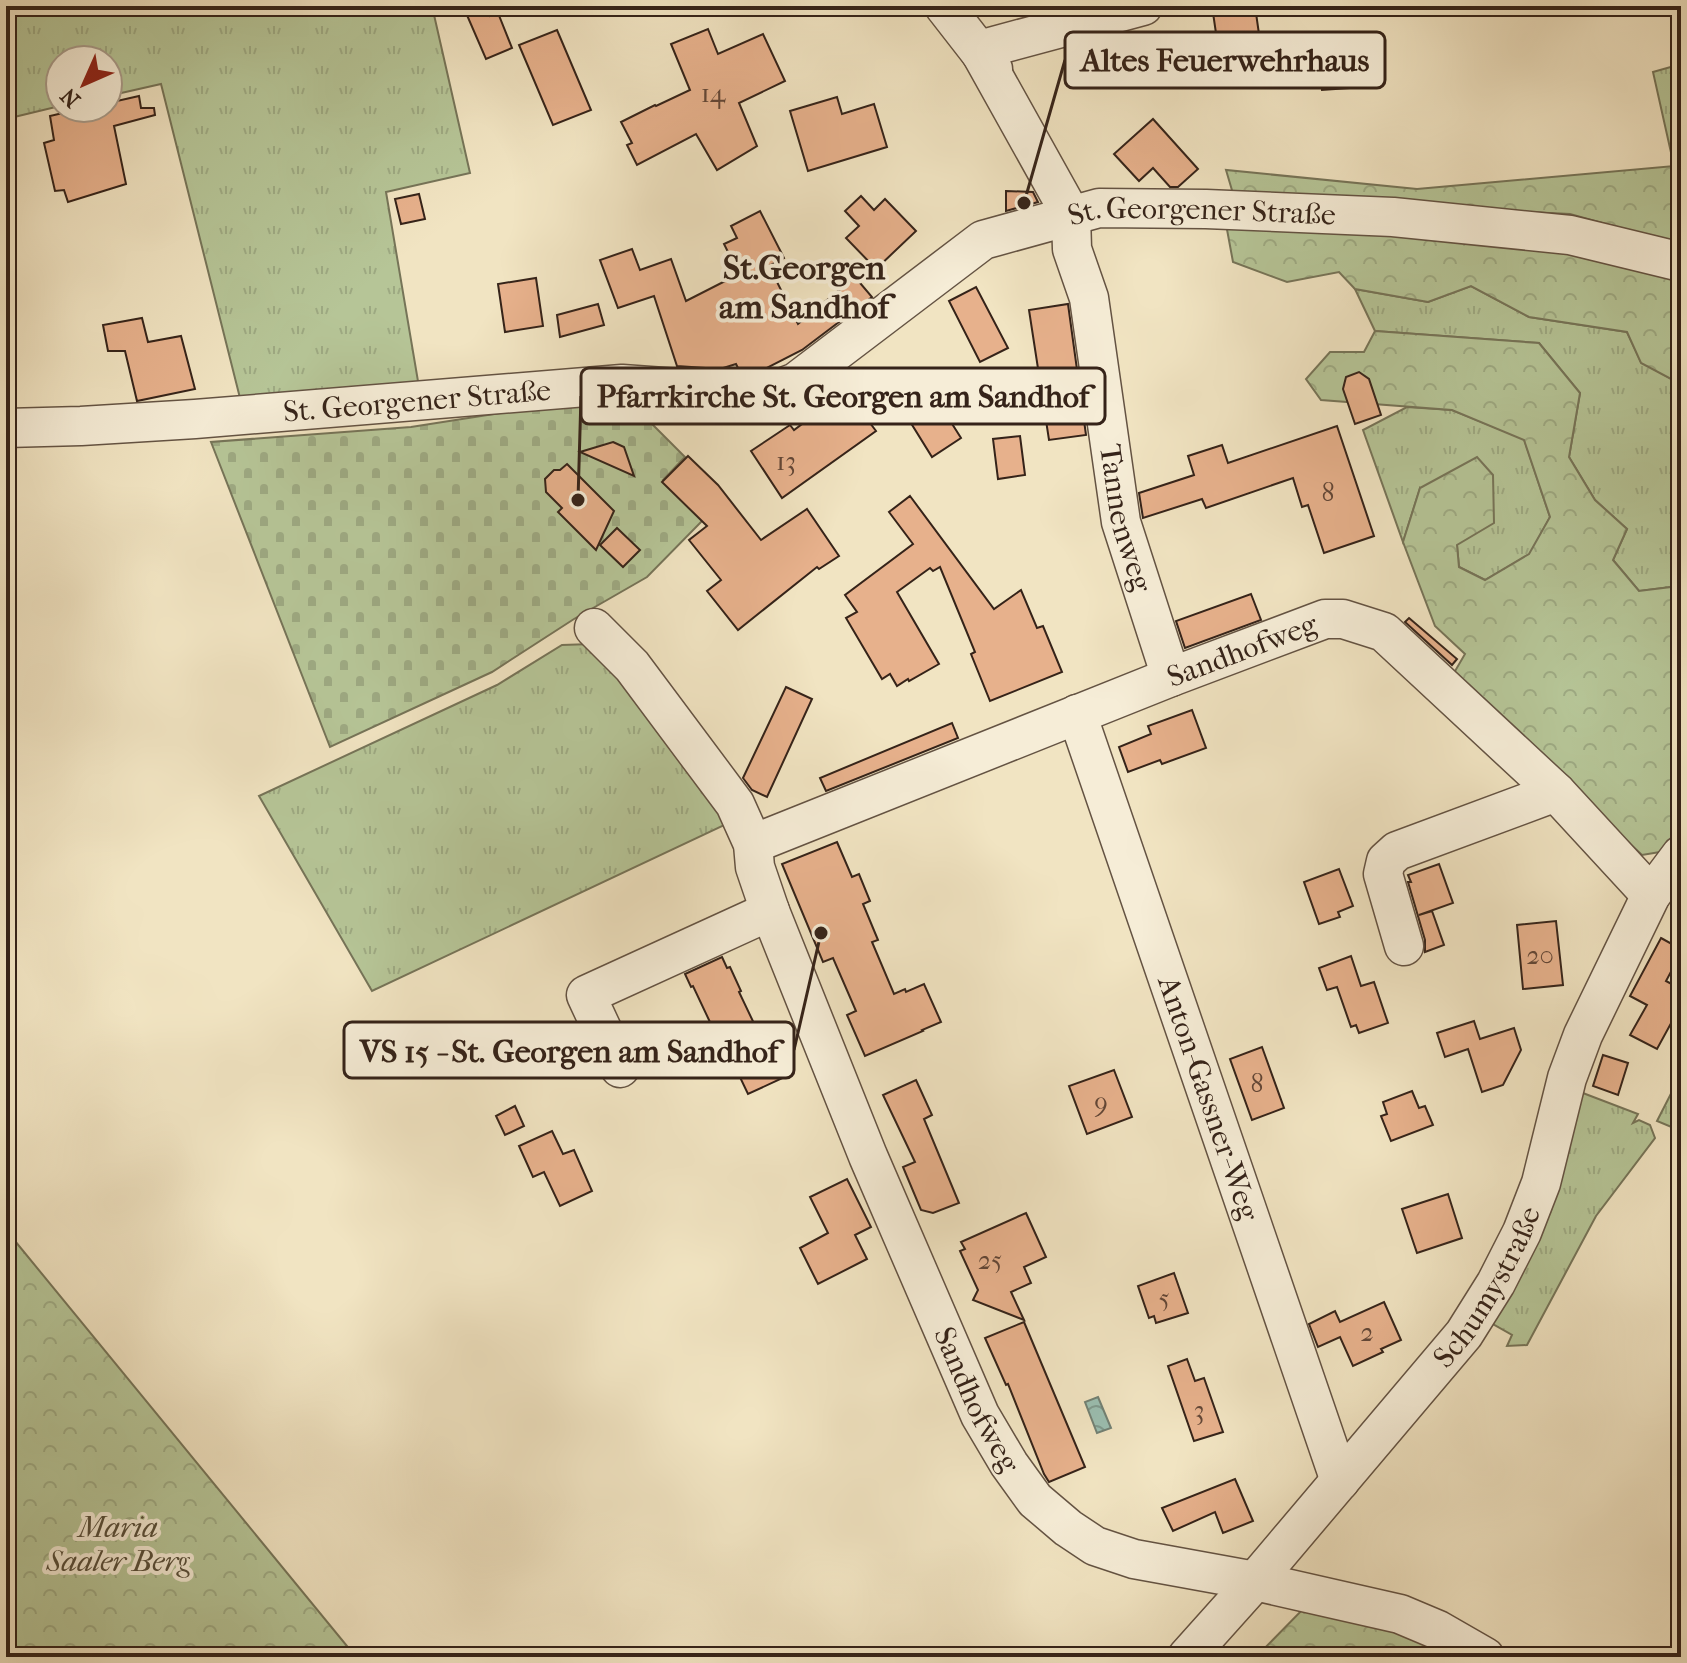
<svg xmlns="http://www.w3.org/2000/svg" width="1687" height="1663" font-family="'IM FELL French Canon',serif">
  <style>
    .grass { fill: url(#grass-tufts); stroke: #767458; stroke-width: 2 }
    .forest { fill: url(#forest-crowns); stroke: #767458; stroke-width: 2 }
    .cemetery { fill: url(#cemetery-stones); stroke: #767458; stroke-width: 2 }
    .water { fill: url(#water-waves); stroke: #728174; stroke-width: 2 }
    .building { fill: #e7b18c; stroke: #352319; stroke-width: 2 }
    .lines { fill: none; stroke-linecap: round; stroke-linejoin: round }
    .minor-casing { stroke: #645343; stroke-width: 41 }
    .minor { stroke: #f6edd7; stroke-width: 38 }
    .labels { text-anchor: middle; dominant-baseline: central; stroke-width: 8; stroke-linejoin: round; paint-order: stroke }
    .number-label { font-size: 26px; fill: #624636 }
    .street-label { font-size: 30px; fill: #352319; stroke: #f6edd7 }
    .park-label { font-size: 30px; font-style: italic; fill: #554c38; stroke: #f6edd7 }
    .quarter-label { font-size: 34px; font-weight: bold; fill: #352319; stroke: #f6edd7 }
    .leader { fill: none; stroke: #352319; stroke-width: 3 }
    .callout-dot { fill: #352319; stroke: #f6edd7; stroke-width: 3 }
    .callout { fill: #f6edd7; stroke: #352319; stroke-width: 3 }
    .callout-label { font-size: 32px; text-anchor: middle; font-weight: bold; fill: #352319 }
  </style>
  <defs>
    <pattern id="grass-tufts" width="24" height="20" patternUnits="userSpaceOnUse" patternTransform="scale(2)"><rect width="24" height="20" fill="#b6c597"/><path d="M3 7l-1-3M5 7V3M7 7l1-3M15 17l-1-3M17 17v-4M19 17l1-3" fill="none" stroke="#9da982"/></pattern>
    <pattern id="forest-crowns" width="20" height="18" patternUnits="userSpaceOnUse" patternTransform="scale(2)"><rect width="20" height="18" fill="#b6c597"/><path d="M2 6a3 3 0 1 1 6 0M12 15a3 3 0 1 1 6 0" fill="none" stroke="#9da982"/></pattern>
    <pattern id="cemetery-stones" width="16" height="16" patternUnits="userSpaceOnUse" patternTransform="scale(2)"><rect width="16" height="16" fill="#b6c597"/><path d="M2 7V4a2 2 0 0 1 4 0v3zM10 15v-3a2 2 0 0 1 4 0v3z" fill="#9da982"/></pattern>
    <pattern id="water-waves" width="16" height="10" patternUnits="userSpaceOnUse" patternTransform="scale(2)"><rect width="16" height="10" fill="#9bbfb1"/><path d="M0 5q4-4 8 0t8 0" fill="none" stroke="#7f9b8f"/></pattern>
  </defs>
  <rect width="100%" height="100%" fill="#f1e4c2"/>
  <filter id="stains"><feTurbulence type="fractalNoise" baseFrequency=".0025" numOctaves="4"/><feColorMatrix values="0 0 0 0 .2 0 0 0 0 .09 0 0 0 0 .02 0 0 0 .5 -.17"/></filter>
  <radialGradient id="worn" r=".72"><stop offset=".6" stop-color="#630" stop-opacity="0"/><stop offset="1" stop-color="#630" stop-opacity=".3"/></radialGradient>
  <g class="grass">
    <polygon points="6,6 432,6 470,173 386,192 420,393 241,402 161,84 108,96 108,60 60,60 60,106 10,118 6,104"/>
    <polygon points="1681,64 1681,185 1674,166 1653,72"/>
    <polygon points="1471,286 1529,317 1627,332 1641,362 1675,381 1681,393 1681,583 1679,586 1639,591 1613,560 1627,529 1595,500 1569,457 1580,393 1539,343 1375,331 1355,289 1428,302"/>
    <polygon points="1407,407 1452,410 1524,439 1550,517 1530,554 1485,580 1459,567 1457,545 1420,488 1403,542 1363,430"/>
    <polygon points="592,644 733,821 372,991 259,796 497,685 562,645"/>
    <polygon points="1681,1074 1681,1131 1657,1121"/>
    <polygon points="1575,1090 1638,1114 1633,1123 1639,1120 1650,1125 1655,1138 1596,1216 1527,1345 1507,1346 1512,1335 1484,1319"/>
  </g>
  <g class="forest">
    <polygon points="1674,166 1681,185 1681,245 1570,214 1234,197 1226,170 1417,189"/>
    <polygon points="1226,224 1392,230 1574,251 1681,278 1681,393 1675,381 1641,363 1627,332 1529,317 1471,286 1428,302 1355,289 1339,272 1287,282 1233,262"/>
    <polygon points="1375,331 1539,343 1580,393 1569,457 1595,500 1627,529 1613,560 1639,591 1679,586 1681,583 1681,835 1666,851 1642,855 1451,678 1465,654 1435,626 1403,542 1420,488 1477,457 1493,475 1494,523 1457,545 1459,567 1485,580 1529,554 1550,517 1524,440 1452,410 1321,400 1306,379 1330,352 1364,352"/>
    <polygon points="6,1230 356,1657 6,1657"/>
    <polygon points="1305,1607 1405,1631 1448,1657 1256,1657"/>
  </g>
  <polygon class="cemetery" points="622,394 685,457 663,480 703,520 647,577 574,619 492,672 330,747 211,442 411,427"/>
  <polygon class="water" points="1098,1397 1111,1428 1097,1433 1085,1402"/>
  <g class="building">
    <polygon points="463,6 485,6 490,16 498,13 512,48 486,59"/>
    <polygon points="1212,6 1255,6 1259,34 1217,40"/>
    <polygon points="708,29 718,54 763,34 785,81 739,103 757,146 717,170 696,134 637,165 627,145 632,143 621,122 655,105 656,106 690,90 671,44"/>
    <polygon points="557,30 591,110 553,125 519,45"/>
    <polygon points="1361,62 1363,87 1322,90 1320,65"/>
    <polygon points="139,96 141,108 154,108 155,115 114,126 126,184 68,202 64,190 55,191 44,143 54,140 50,116 84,108 108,108 108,103"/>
    <polygon points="837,97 842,114 874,104 887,147 808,171 790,111"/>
    <polygon points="1153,119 1198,169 1178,187 1170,187 1153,168 1139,181 1114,154"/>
    <polygon points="1006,191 1033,192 1038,202 1006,211"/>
    <polygon points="419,194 425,219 401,224 395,199"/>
    <polygon points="861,196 874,210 885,199 916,231 876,269 846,238 859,226 845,211"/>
    <polygon points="760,211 784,258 769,266 798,324 855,277 872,297 802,350 759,372 739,370 736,364 720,369 677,366 654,296 618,308 600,260 632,249 640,270 671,259 686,301 739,274 724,244 737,238 731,226"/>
    <polygon points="536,278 543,326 505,332 498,284"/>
    <polygon points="976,287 1008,348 980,362 949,301"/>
    <polygon points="598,304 604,325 560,337 557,315"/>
    <polygon points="1068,304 1086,435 1049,440 1029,310"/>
    <polygon points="142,318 148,342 181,336 195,389 137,401 125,351 108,351 103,325"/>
    <polygon points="1359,372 1369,379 1381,415 1355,424 1343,389 1346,377"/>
    <polygon points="930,389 961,438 932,457 901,407"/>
    <polygon points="846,391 876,431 782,498 751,451 790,425 794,430"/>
    <polygon points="1337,426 1374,536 1324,553 1308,505 1302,507 1293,478 1206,508 1202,499 1143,518 1139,493 1194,475 1188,456 1222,445 1228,463"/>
    <polygon points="1020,436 1025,475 998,479 993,439"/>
    <polygon points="613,442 624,447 634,476 580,452"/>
    <polygon points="688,456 718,485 761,540 807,509 839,556 819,569 817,567 738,630 707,591 721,580 689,540 707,526 662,482"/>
    <polygon points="567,464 614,511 596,550 558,512 562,508 546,492 545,479 554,470 560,470"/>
    <polygon points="910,496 994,609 1021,590 1037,628 1043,626 1062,672 990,701 971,654 975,652 940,567 933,571 930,568 897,592 939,664 909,681 908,679 897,686 890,674 882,679 846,618 857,612 845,595 913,544 889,512"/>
    <polygon points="617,528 640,550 623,567 600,545"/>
    <polygon points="1251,594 1261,620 1185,648 1176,621"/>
    <polygon points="1409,618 1457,659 1452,665 1405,622"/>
    <polygon points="786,687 812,699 767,797 752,790 743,778"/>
    <polygon points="1192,710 1206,748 1162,764 1160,760 1128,772 1119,747 1151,734 1148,726"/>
    <polygon points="952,723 958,738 826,791 820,778"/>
    <polygon points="837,842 852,877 859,874 870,901 863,904 878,940 872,942 894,994 905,989 906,992 924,984 941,1022 922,1030 923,1031 865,1056 847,1015 856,1011 833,958 823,962 782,864"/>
    <polygon points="1439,864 1453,903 1419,915 1432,911 1444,945 1425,952 1425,940 1408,882 1411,882 1408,875"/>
    <polygon points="1339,869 1353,906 1338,912 1340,917 1319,924 1304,882"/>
    <polygon points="1556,921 1563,985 1523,989 1517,925"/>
    <polygon points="1661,938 1681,949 1681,953 1666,981 1681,989 1681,1005 1657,1049 1630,1035 1647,1005 1630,996"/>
    <polygon points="1351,956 1361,986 1374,982 1388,1023 1359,1033 1356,1025 1351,1027 1337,987 1327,990 1319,968"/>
    <polygon points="722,957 727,968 730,967 741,991 739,992 771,1059 779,1055 789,1075 748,1094 728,1052 725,1054 693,986 691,987 685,974"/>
    <polygon points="1474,1021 1480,1039 1514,1028 1521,1050 1503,1085 1482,1092 1468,1049 1445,1057 1437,1033"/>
    <polygon points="1262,1047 1284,1108 1252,1120 1230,1059"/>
    <polygon points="1603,1055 1628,1063 1618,1095 1593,1086"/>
    <polygon points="1114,1070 1132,1117 1087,1134 1069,1086"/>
    <polygon points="916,1080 932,1115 924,1119 959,1203 933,1213 921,1210 903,1167 915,1162 883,1095"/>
    <polygon points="1412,1091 1419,1108 1425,1106 1433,1125 1391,1141 1381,1116 1387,1114 1383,1102"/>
    <polygon points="515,1106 524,1126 505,1135 496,1116"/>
    <polygon points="552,1131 563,1154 574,1150 592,1191 560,1206 544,1172 533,1177 519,1146"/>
    <polygon points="847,1179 871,1227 855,1235 867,1259 818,1284 800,1248 828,1233 810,1197"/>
    <polygon points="1448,1194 1462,1238 1417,1253 1402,1209"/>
    <polygon points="1026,1213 1046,1257 1024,1267 1031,1283 1011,1292 1024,1320 973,1300 978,1290 960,1251 965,1249 961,1242"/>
    <polygon points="1174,1273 1188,1313 1156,1323 1154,1316 1149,1318 1138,1286"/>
    <polygon points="1384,1302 1401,1340 1381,1349 1383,1352 1353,1366 1340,1337 1318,1347 1309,1324 1335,1311 1340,1322"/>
    <polygon points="1024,1322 1085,1467 1049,1482 1044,1474 1008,1384 1006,1385 985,1338"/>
    <polygon points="1187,1359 1195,1381 1204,1378 1223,1432 1194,1441 1168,1366"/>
    <polygon points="1235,1479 1253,1521 1223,1533 1215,1512 1173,1531 1162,1508"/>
  </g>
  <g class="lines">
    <defs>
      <g id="minor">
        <polyline points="944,6 993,69"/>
        <path id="s1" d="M 979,50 L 1071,215 L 1072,249 L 1089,298 L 1121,522 L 1171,677"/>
        <polyline points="979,50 1143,6"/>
        <path id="s2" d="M 6,428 L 81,426 L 195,419 L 622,384 L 765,394 L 796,382 L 983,240 L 1099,208 L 1206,209 L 1393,217 L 1570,235 L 1681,262"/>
        <path id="s3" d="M 594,628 L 632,666 L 735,804 L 753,844 L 755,867 L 770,911 L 868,1156 L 980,1415 L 1009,1464 L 1035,1500 L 1068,1528 L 1095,1546 L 1134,1559 L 1255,1581 L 1400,1614 L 1438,1630 L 1485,1657"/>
        <path id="s4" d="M 1077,714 L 1340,1481"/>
        <path id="s5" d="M 753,844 L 1171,677 L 1325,619 L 1343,619 L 1384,632 L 1556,792 L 1651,895"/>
        <polyline points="1404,946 1383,874 1386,861 1397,851 1556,792"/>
        <polyline points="620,1068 586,995 770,911"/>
        <path id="s6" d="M 1187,1657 L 1255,1581 L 1464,1334 L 1496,1283 L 1522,1232 L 1541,1183 L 1567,1078 L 1583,1035 L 1651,895 L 1681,855"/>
      </g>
    </defs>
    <use href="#minor" class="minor-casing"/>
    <use href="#minor" class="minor"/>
  </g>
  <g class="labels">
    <g class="number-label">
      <text x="713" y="93">14</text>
      <text x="786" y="461">13</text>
      <text x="1328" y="492">8</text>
      <text x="1540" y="955">20</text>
      <text x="1257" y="1083">8</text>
      <text x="1101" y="1102">9</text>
      <text x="990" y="1260">25</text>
      <text x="1164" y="1298">5</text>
      <text x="1367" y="1332">2</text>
      <text x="1199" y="1410">3</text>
    </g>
    <g class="street-label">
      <text stroke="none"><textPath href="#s2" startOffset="1252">St. Georgener Straße</textPath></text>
      <text stroke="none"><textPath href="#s2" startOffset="412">St. Georgener Straße</textPath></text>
      <text stroke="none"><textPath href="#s1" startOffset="498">Tannenweg</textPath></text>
      <text stroke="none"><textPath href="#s5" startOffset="526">Sandhofweg</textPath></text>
      <text stroke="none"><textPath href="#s4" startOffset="406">Anton-Gassner-Weg</textPath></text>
      <text stroke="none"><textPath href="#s6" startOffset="478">Schumystraße</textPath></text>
      <text stroke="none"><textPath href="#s3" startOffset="870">Sandhofweg</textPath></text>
    </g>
    <g class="park-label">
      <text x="118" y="1527">Maria<tspan x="118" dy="34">Saaler Berg</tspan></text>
    </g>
    <g class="quarter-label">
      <text x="804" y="268">St.Georgen<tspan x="804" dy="39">am Sandhof</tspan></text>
    </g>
  </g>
  <path class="leader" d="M1024 203L1065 60M578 500L581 396M821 933L794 1050"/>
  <g class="callout-dot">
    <circle cx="1024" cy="203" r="8"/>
    <circle cx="578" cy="500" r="8"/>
    <circle cx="821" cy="933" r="8"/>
  </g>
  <g class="callout">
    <rect x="1065" y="32" width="320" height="56" rx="8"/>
    <rect x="581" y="368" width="524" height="56" rx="8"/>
    <rect x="344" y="1022" width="450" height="56" rx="8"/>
  </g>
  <g class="callout-label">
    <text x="1225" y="71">Altes Feuerwehrhaus</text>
    <text x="843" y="407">Pfarrkirche St. Georgen am Sandhof</text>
    <text x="569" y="1062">VS 15 - St. Georgen am Sandhof</text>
  </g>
  <rect width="1687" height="1663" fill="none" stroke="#f1e4c2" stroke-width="32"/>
  <rect x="8" y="8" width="1671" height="1647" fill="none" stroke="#352319" stroke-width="4"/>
  <rect x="16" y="16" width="1655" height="1631" fill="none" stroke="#352319" stroke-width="2"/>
  <g transform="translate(84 84) rotate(225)"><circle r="38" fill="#f6edd7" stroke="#a99c8b" stroke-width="2"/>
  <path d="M0-6L14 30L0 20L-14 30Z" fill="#8f2418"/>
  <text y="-12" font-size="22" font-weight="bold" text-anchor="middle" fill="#352319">N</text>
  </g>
  <rect width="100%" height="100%" filter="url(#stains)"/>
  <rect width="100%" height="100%" fill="url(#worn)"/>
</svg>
